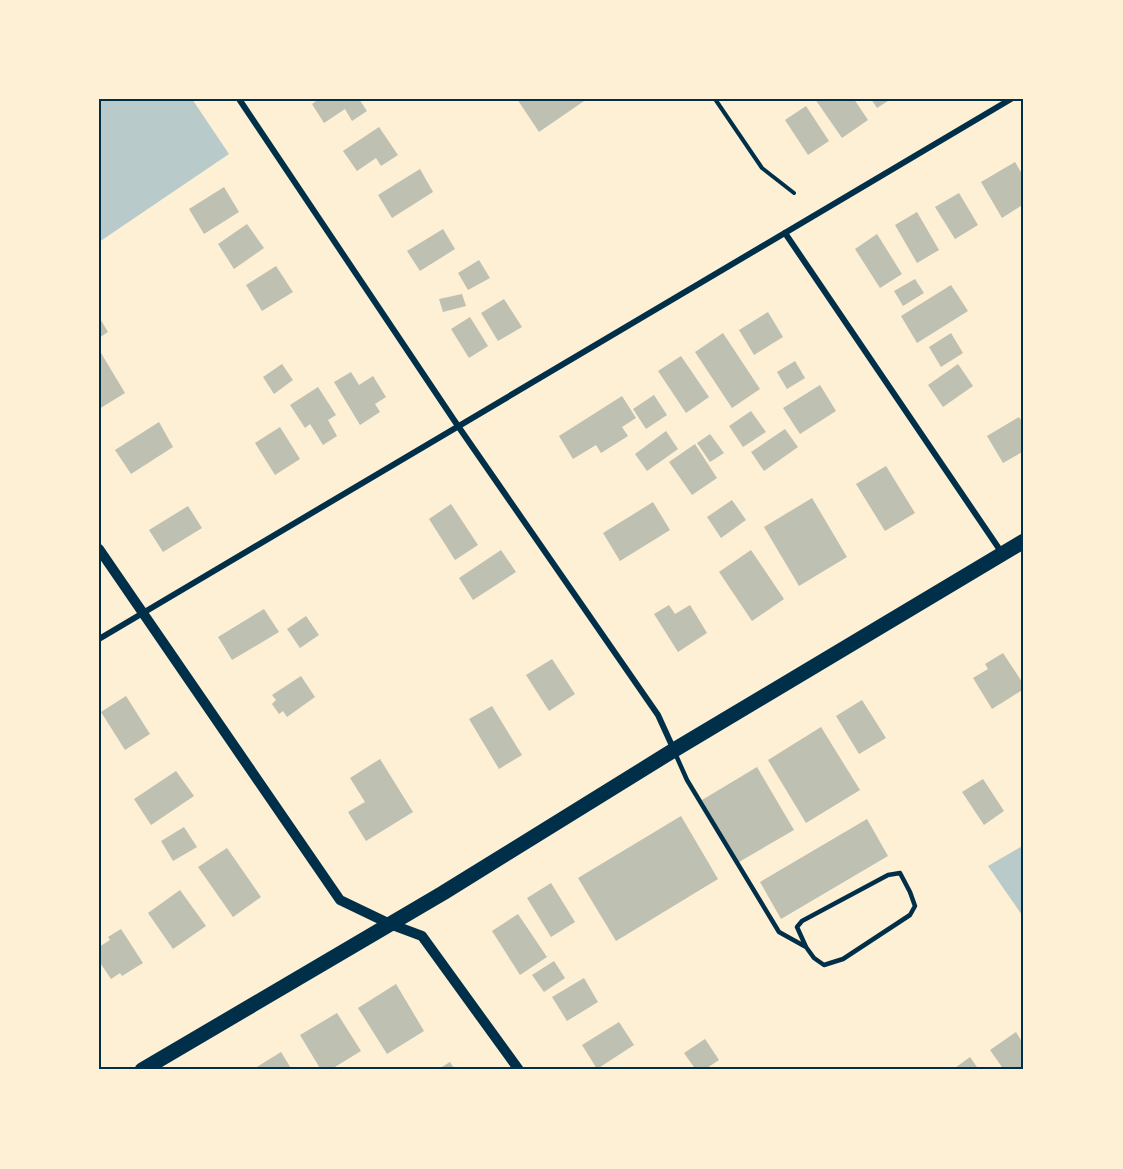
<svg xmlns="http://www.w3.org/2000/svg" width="1123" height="1169" font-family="'Exo 2',sans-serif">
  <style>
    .green { fill: #b9caca }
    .building { fill: #bec0b2 }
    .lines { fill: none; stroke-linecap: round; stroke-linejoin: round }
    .path { stroke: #003049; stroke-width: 4 }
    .service { stroke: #003049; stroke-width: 4.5 }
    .minor { stroke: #003049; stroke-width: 6 }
    .tertiary { stroke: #003049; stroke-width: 10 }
    .primary { stroke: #003049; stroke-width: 15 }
    .neatline { fill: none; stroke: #003049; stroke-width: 2 }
  </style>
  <rect width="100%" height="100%" fill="#fdf0d5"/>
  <g class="green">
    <polygon points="99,99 192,99 229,154 99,242"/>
    <polygon points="1024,845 1024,918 988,866"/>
  </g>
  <g class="building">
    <polygon points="319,99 359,99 367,111 352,121 345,109 324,123 312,104"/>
    <polygon points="517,99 587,99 539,132"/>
    <polygon points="815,99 854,99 868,120 842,138"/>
    <polygon points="871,99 891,99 877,108"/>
    <polygon points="806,106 829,141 808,155 785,120"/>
    <polygon points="379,127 398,155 381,166 376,158 357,171 343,151"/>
    <polygon points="1015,162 1024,177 1024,204 1002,218 981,182"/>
    <polygon points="420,169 433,192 392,218 378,195"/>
    <polygon points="224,187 239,212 204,234 189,209"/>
    <polygon points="959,193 978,225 955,239 935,207"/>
    <polygon points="917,212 939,250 917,263 895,225"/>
    <polygon points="247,224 264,248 234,269 218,244"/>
    <polygon points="443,229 455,249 420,271 407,251"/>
    <polygon points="877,234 902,274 880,288 855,249"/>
    <polygon points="479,260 490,278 468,290 458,273"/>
    <polygon points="276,266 293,292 262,311 246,285"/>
    <polygon points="915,279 924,293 903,306 894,291"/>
    <polygon points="951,285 968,311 917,343 901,316"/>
    <polygon points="462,294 466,306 443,312 439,299"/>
    <polygon points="504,299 522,327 498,341 481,313"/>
    <polygon points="768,312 783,337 754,355 739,330"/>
    <polygon points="99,317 108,332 99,338"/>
    <polygon points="470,317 488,346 469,358 451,329"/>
    <polygon points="723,333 760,389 732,408 695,352"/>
    <polygon points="951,333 963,353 941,367 929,347"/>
    <polygon points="101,353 125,393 99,409 99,354"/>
    <polygon points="681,356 709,397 686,413 658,371"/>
    <polygon points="795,361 805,378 787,389 777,372"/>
    <polygon points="282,364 293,380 274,394 263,377"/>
    <polygon points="958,364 973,386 943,407 928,385"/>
    <polygon points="351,372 359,385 373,376 386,397 375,404 380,412 360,425 334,382"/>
    <polygon points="820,385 836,411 800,434 783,408"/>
    <polygon points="318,387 336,415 328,420 337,436 323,445 310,424 305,428 290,405"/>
    <polygon points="654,395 667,415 646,429 633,409"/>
    <polygon points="622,396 636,418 622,427 628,436 601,453 596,445 573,459 559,436"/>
    <polygon points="751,411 766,432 743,447 729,426"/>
    <polygon points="1019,417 1024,425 1024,451 1003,463 987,436"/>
    <polygon points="159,422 173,447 131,474 115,450"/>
    <polygon points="280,427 300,459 275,475 255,443"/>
    <polygon points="785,429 798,447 764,471 751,452"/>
    <polygon points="666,431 678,449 647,471 635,454"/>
    <polygon points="710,434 724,453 710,462 697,443"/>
    <polygon points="695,444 717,478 692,495 669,462"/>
    <polygon points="886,466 915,513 885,531 856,484"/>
    <polygon points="812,498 847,557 799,586 764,527"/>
    <polygon points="732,500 746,520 721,538 707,517"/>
    <polygon points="653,502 670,530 620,561 603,533"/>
    <polygon points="451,504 478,545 455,560 429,519"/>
    <polygon points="188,506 202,528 163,552 149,530"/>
    <polygon points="501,550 516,572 473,600 459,578"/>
    <polygon points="751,550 784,599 752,621 719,572"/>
    <polygon points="669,605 675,614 690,605 707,633 678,652 654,614"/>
    <polygon points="264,609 279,632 232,660 218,637"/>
    <polygon points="306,616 319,635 300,648 287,629"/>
    <polygon points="1003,653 1024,685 1024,689 992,709 973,678 988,669 985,664"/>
    <polygon points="552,659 575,694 549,711 526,675"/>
    <polygon points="301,676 315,697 287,717 283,711 279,714 272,704 276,700 272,695"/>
    <polygon points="126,696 150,734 125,750 101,712"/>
    <polygon points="862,700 886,738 859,754 836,716"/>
    <polygon points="492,706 522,755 499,769 469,719"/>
    <polygon points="821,727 860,790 806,823 768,760"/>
    <polygon points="380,759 413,812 366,841 348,812 365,802 350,778"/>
    <polygon points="757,767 794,830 739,862 702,800"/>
    <polygon points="176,771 194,796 151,825 134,799"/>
    <polygon points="983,779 1004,811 984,825 962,792"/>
    <polygon points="681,816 718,879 616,941 578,878"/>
    <polygon points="867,819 888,856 781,919 760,882"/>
    <polygon points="184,827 197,847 173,861 161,841"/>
    <polygon points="227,848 261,897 233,917 198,867"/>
    <polygon points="551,883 575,922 551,937 527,898"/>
    <polygon points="180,890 206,926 173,949 148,913"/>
    <polygon points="518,914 547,957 520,975 492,931"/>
    <polygon points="121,929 143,963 122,976 120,973 111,979 99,961 99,947 110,940 108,937"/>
    <polygon points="554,961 565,978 544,992 532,975"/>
    <polygon points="584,978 598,1002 567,1021 552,997"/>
    <polygon points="396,984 424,1031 387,1054 358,1008"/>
    <polygon points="337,1013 361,1051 330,1070 321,1070 300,1035"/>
    <polygon points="619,1022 634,1045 597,1069 582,1045"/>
    <polygon points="1016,1032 1024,1045 1024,1070 1004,1070 990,1050"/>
    <polygon points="705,1039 719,1060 704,1070 696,1070 684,1053"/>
    <polygon points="281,1052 292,1070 252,1070"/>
    <polygon points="970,1057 979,1070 952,1070"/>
    <polygon points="450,1062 455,1070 437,1070"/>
  </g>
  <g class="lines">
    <polyline class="path" points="715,99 762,168 794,193"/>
    <polyline class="service" points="675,753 687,780 779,932 806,947 814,958 824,965 843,959 910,915 915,906 910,892 900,873 888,875 802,921 797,927 806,947"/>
    <g class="minor">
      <polyline points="239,99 458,426 658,715 674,750"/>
      <polyline points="785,233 1002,553"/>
      <polyline points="99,639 1011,99"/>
    </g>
    <polyline class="tertiary" points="99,549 340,900 390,924 422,936 519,1070"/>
    <polyline class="primary" points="142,1070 443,893 674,750 1024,541"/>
  </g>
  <rect width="1123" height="1169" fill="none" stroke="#fdf0d5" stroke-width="201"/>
  <rect x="100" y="100" width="922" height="968" class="neatline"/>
</svg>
